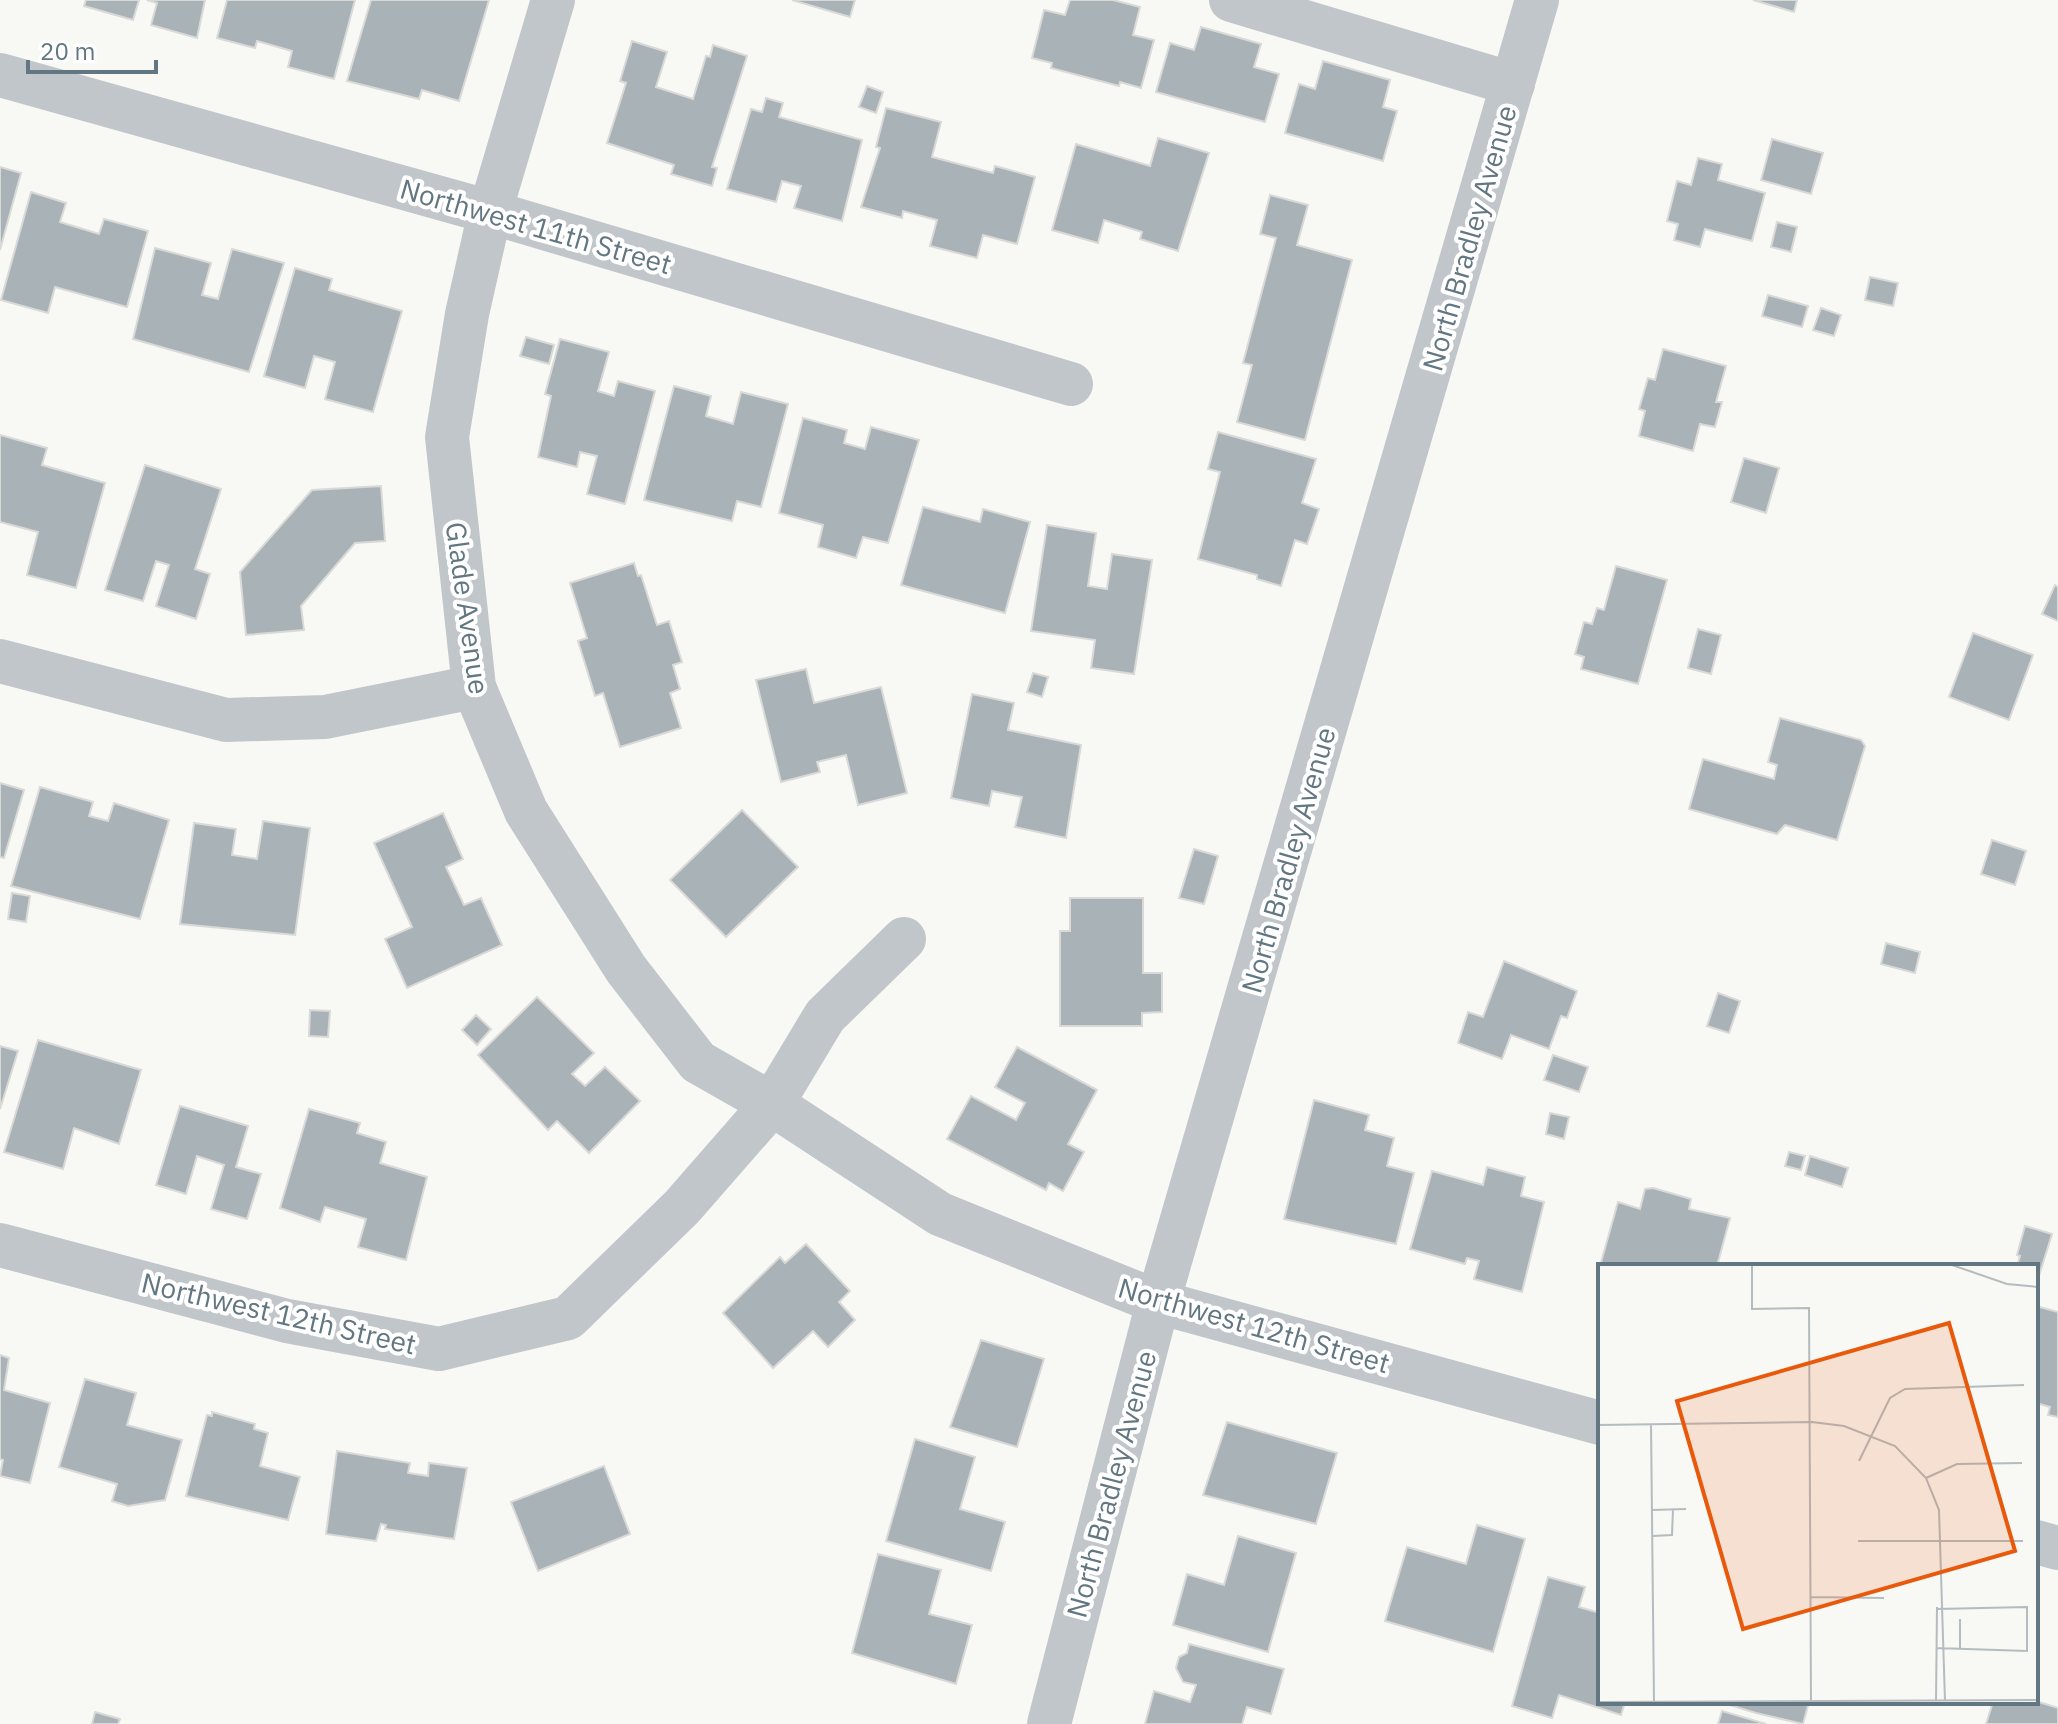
<svg xmlns="http://www.w3.org/2000/svg" width="2058" height="1724" font-family="'IBM Plex Sans',sans-serif">
  <style>
    .building { fill: #a8b2b7; stroke: #d9d9d7; stroke-width: 2 }
    .lines { fill: none; stroke-linecap: round; stroke-linejoin: round }
    .minor { stroke: #c0c6c9; stroke-width: 44 }
    .labels { text-anchor: middle; dominant-baseline: central; stroke-width: 8; stroke-linejoin: round; paint-order: stroke }
    .street-label { font-size: 28px; fill: #627781; stroke: #fff }
    .inset-road { fill: none; stroke: #b3bcc0; stroke-width: 2 }
    .view { fill: #e8590c; fill-opacity: 0.15; stroke: #e8590c; stroke-width: 4 }
    .inset-edge { fill: none; stroke: #627781; stroke-width: 4 }
  </style>
  <rect width="100%" height="100%" fill="#f8f8f5"/>
  <g class="building">
    <polygon points="86,0 139,0 133,20 84,6"/>
    <polygon points="147,0 205,0 197,38 151,25 157,3"/>
    <polygon points="227,0 355,0 334,79 288,67 292,51 257,41 255,48 217,38"/>
    <polygon points="371,0 489,0 459,101 422,90 419,99 347,81"/>
    <polygon points="792,0 855,0 850,17"/>
    <polygon points="1070,0 1113,0 1140,7 1133,35 1154,40 1141,88 1120,82 1119,86 1051,68 1052,63 1032,58 1044,10 1065,15"/>
    <polygon points="1753,0 1797,0 1794,12"/>
    <polygon points="1201,27 1261,44 1254,67 1279,74 1265,122 1156,92 1170,43 1194,50"/>
    <polygon points="632,41 667,52 656,87 693,99 706,56 710,57 713,45 747,56 712,167 717,168 712,186 671,174 674,165 607,143 626,83 620,81"/>
    <polygon points="1323,61 1390,80 1383,107 1397,111 1383,161 1285,133 1299,84 1315,89"/>
    <polygon points="867,86 883,92 876,113 859,107"/>
    <polygon points="766,98 783,103 779,117 862,140 842,221 794,208 801,186 782,181 776,202 727,189 751,109 762,112"/>
    <polygon points="886,108 941,122 932,157 993,173 995,166 1035,177 1017,244 983,235 977,258 930,246 937,220 903,211 902,218 861,207 880,148 876,147"/>
    <polygon points="1158,138 1209,153 1178,251 1140,239 1142,232 1104,220 1098,243 1052,230 1076,144 1150,166"/>
    <polygon points="1772,139 1823,153 1811,194 1761,180"/>
    <polygon points="1698,158 1722,164 1718,180 1765,193 1752,241 1705,229 1700,247 1674,240 1678,224 1667,221 1677,181 1691,185"/>
    <polygon points="0,167 21,173 0,250"/>
    <polygon points="31,192 66,203 60,222 99,234 104,219 148,231 127,307 55,287 48,313 1,300"/>
    <polygon points="1270,195 1308,205 1297,245 1352,260 1305,440 1237,422 1252,365 1243,363 1276,238 1260,234"/>
    <polygon points="1777,222 1797,227 1791,252 1771,247"/>
    <polygon points="155,248 211,263 202,295 218,299 232,249 284,263 249,372 133,339"/>
    <polygon points="295,268 332,279 329,290 402,311 373,412 325,399 335,362 314,356 305,388 264,376"/>
    <polygon points="1870,277 1898,283 1893,306 1865,300"/>
    <polygon points="1768,295 1808,306 1802,327 1762,316"/>
    <polygon points="1821,308 1841,315 1834,336 1813,330"/>
    <polygon points="526,337 554,345 549,364 520,356"/>
    <polygon points="560,339 609,352 598,391 614,396 618,381 655,391 625,504 587,494 597,456 580,452 577,467 538,457 551,396 545,394"/>
    <polygon points="1663,349 1726,366 1716,402 1722,402 1715,427 1700,424 1693,451 1639,436 1645,411 1639,409 1648,378 1655,380"/>
    <polygon points="674,386 711,396 706,416 733,424 741,392 788,404 761,507 737,501 732,521 644,500"/>
    <polygon points="803,418 847,430 844,443 865,449 871,427 919,440 888,543 863,537 856,558 818,547 823,525 779,513"/>
    <polygon points="1218,432 1316,459 1302,503 1319,509 1307,544 1295,540 1281,586 1257,579 1257,575 1198,559 1220,472 1208,469"/>
    <polygon points="0,435 47,448 42,465 105,483 76,588 27,575 38,532 0,522"/>
    <polygon points="1744,458 1779,468 1766,513 1731,502"/>
    <polygon points="145,465 221,489 195,569 210,574 196,619 156,606 169,565 156,561 143,601 105,590"/>
    <polygon points="381,486 385,541 355,543 301,606 304,630 246,635 240,572 312,490"/>
    <polygon points="923,507 980,522 983,509 1030,522 1005,613 901,585"/>
    <polygon points="1047,525 1096,533 1088,586 1107,589 1112,554 1152,560 1134,674 1091,668 1095,640 1031,631"/>
    <polygon points="634,563 638,576 641,575 657,625 669,621 682,662 673,665 680,689 670,693 681,728 620,747 603,693 595,696 578,641 587,638 570,583"/>
    <polygon points="1616,566 1667,580 1638,684 1581,669 1584,657 1575,654 1584,622 1592,624 1597,608 1604,610"/>
    <polygon points="2055,585 2058,587 2058,621 2042,614"/>
    <polygon points="1698,629 1721,635 1711,674 1688,668"/>
    <polygon points="1973,633 2033,655 2009,720 1949,697"/>
    <polygon points="806,669 814,703 881,687 907,793 858,805 846,755 817,762 820,772 781,782 756,680"/>
    <polygon points="1033,673 1048,677 1042,697 1027,692"/>
    <polygon points="972,694 1014,703 1008,730 1081,745 1066,838 1015,827 1022,797 992,791 989,806 951,798"/>
    <polygon points="1780,718 1861,740 1865,746 1837,840 1785,825 1777,834 1689,809 1703,759 1774,779 1777,765 1768,762"/>
    <polygon points="0,783 24,790 4,858 0,857"/>
    <polygon points="40,787 93,802 89,816 108,821 114,803 169,820 140,919 11,886"/>
    <polygon points="742,810 798,867 726,937 670,880"/>
    <polygon points="443,813 463,859 446,867 464,905 481,898 502,945 407,988 385,939 412,927 374,843"/>
    <polygon points="263,821 310,828 295,935 180,924 194,823 236,829 232,855 257,859"/>
    <polygon points="1992,840 2026,851 2015,885 1981,874"/>
    <polygon points="1194,849 1218,856 1204,904 1179,898"/>
    <polygon points="12,893 30,896 26,922 8,919"/>
    <polygon points="1070,898 1143,898 1143,973 1162,973 1162,1012 1142,1013 1142,1026 1060,1026 1060,931 1070,931"/>
    <polygon points="1886,943 1920,952 1915,973 1881,964"/>
    <polygon points="1504,961 1577,991 1567,1018 1561,1016 1549,1049 1511,1035 1502,1059 1458,1043 1468,1012 1483,1017"/>
    <polygon points="1718,993 1740,1001 1729,1033 1707,1026"/>
    <polygon points="537,997 594,1053 572,1074 585,1086 605,1067 640,1101 589,1153 557,1121 548,1130 478,1055"/>
    <polygon points="310,1010 330,1011 328,1037 309,1036"/>
    <polygon points="476,1015 491,1029 477,1045 462,1030"/>
    <polygon points="38,1040 141,1070 119,1144 74,1128 63,1169 4,1152"/>
    <polygon points="0,1046 18,1051 0,1109"/>
    <polygon points="1017,1047 1097,1090 1068,1144 1084,1152 1063,1191 1049,1183 1046,1190 947,1139 971,1096 1016,1120 1025,1103 995,1087"/>
    <polygon points="1553,1055 1588,1067 1579,1092 1544,1080"/>
    <polygon points="1314,1100 1369,1115 1365,1130 1394,1138 1387,1166 1414,1173 1396,1244 1284,1219"/>
    <polygon points="180,1106 248,1126 236,1167 261,1174 247,1219 211,1209 224,1165 197,1156 186,1194 156,1185"/>
    <polygon points="309,1109 360,1123 357,1133 386,1142 380,1163 427,1177 406,1260 358,1247 366,1219 325,1207 320,1222 280,1208"/>
    <polygon points="1550,1113 1569,1117 1564,1139 1546,1134"/>
    <polygon points="1789,1152 1805,1156 1801,1170 1785,1166"/>
    <polygon points="1810,1156 1848,1168 1842,1187 1805,1175"/>
    <polygon points="1487,1167 1525,1177 1521,1196 1544,1202 1522,1292 1474,1279 1479,1261 1467,1258 1465,1264 1410,1249 1432,1171 1483,1185"/>
    <polygon points="1653,1188 1691,1199 1689,1209 1730,1218 1717,1266 1600,1266 1618,1202 1640,1209 1645,1189"/>
    <polygon points="2025,1226 2052,1234 2038,1279 2036,1266 2017,1266 2020,1256 2017,1255"/>
    <polygon points="806,1244 850,1291 839,1302 855,1320 828,1347 813,1331 773,1368 723,1313 780,1257 785,1263"/>
    <polygon points="2036,1306 2058,1312 2058,1417 2048,1415 2050,1407 2036,1403"/>
    <polygon points="981,1340 1044,1359 1017,1447 950,1427"/>
    <polygon points="0,1355 9,1358 4,1390 50,1403 30,1483 0,1476 3,1460 0,1459"/>
    <polygon points="85,1379 136,1393 127,1425 182,1440 165,1500 128,1506 112,1501 117,1484 59,1467"/>
    <polygon points="212,1412 255,1424 254,1429 268,1433 260,1466 300,1477 288,1520 186,1496 207,1415 212,1416"/>
    <polygon points="1227,1422 1337,1453 1316,1524 1203,1495"/>
    <polygon points="915,1439 975,1457 960,1509 1005,1522 991,1571 886,1541"/>
    <polygon points="337,1451 410,1463 408,1473 428,1476 429,1463 467,1468 454,1539 385,1529 386,1525 381,1524 376,1541 326,1534"/>
    <polygon points="604,1466 630,1534 538,1571 511,1502"/>
    <polygon points="1477,1525 1525,1539 1493,1652 1385,1621 1407,1547 1466,1564"/>
    <polygon points="1238,1536 1296,1553 1268,1652 1173,1625 1187,1574 1224,1585"/>
    <polygon points="878,1554 941,1570 929,1614 972,1625 956,1684 852,1653"/>
    <polygon points="1548,1577 1585,1587 1579,1607 1600,1613 1600,1702 1625,1702 1621,1715 1559,1695 1552,1718 1512,1706"/>
    <polygon points="1189,1644 1284,1669 1271,1714 1247,1707 1242,1724 1145,1724 1154,1691 1190,1702 1196,1685 1183,1682 1176,1668 1179,1657 1187,1653"/>
    <polygon points="2036,1701 2058,1708 2058,1724 1986,1724 1993,1702"/>
    <polygon points="1731,1702 1809,1702 1803,1724 1756,1713 1730,1705"/>
    <polygon points="1722,1711 1766,1724 1718,1724"/>
    <polygon points="95,1712 120,1719 118,1724 92,1724"/>
  </g>
  <g class="lines">
    <g class="minor">
      <polyline points="553,0 490,212 467,314 447,437 474,687 526,811 626,969 698,1062 772,1104 940,1214 1158,1302 1600,1423"/>
      <polyline points="1231,0 1513,84"/>
      <polyline points="0,75 490,212 1071,384"/>
      <polyline points="0,661 226,720 325,717 474,687"/>
      <polyline points="0,1245 287,1321 439,1349 568,1318 682,1207 772,1104 825,1016 904,939"/>
      <polyline points="2036,1542 2058,1548"/>
      <polyline points="1049,1724 1158,1302 1537,0"/>
    </g>
  </g>
  <g class="labels">
    <g class="street-label">
      <text transform="translate(536 226) rotate(16)">Northwest 11th Street</text>
      <text transform="translate(1469 238) rotate(-74)">North Bradley Avenue</text>
      <text transform="translate(468 608) rotate(82)">Glade Avenue</text>
      <text transform="translate(1288 860) rotate(-74)">North Bradley Avenue</text>
      <text transform="translate(279 1313) rotate(13)">Northwest 12th Street</text>
      <text transform="translate(1254 1325) rotate(16)">Northwest 12th Street</text>
      <text transform="translate(1111 1484) rotate(-75)">North Bradley Avenue</text>
    </g>
  </g>
  <g transform="translate(1598 1264)">
    <rect width="440" height="440" fill="#f8f8f5"/>
    <path class="inset-road" d="M 154,1 L 154,45 L 211,44 L 213,437M 354,1 L 409,20 L 440,23M 0,161 L 214,158 L 246,162 L 297,182 L 328,214 L 341,246 L 347,437M 53,161 L 56,438M 261,197 L 292,134 L 307,125 L 426,121M 328,214 L 359,200 L 424,199M 54,246 L 88,245M 54,272 L 74,271 L 75,245M 260,277 L 425,277M 213,333 L 286,334M 362,355 L 362,384M 338,384 L 429,387 L 429,343 L 339,345M 338,437 L 339,343M 0,438 L 440,436"/>
    <path class="view" d="M 351,59 L 417,287 L 145,365 L 79,137 Z"/>
    <rect width="440" height="440" class="inset-edge"/>
  </g>
  <path d="M28 60v12h128v-12" fill="none" stroke="#627781" stroke-width="4"/>
  <text x="40" y="60" font-size="24" fill="#627781" stroke="#ffffff" stroke-width="6" paint-order="stroke">20 m</text>
</svg>
